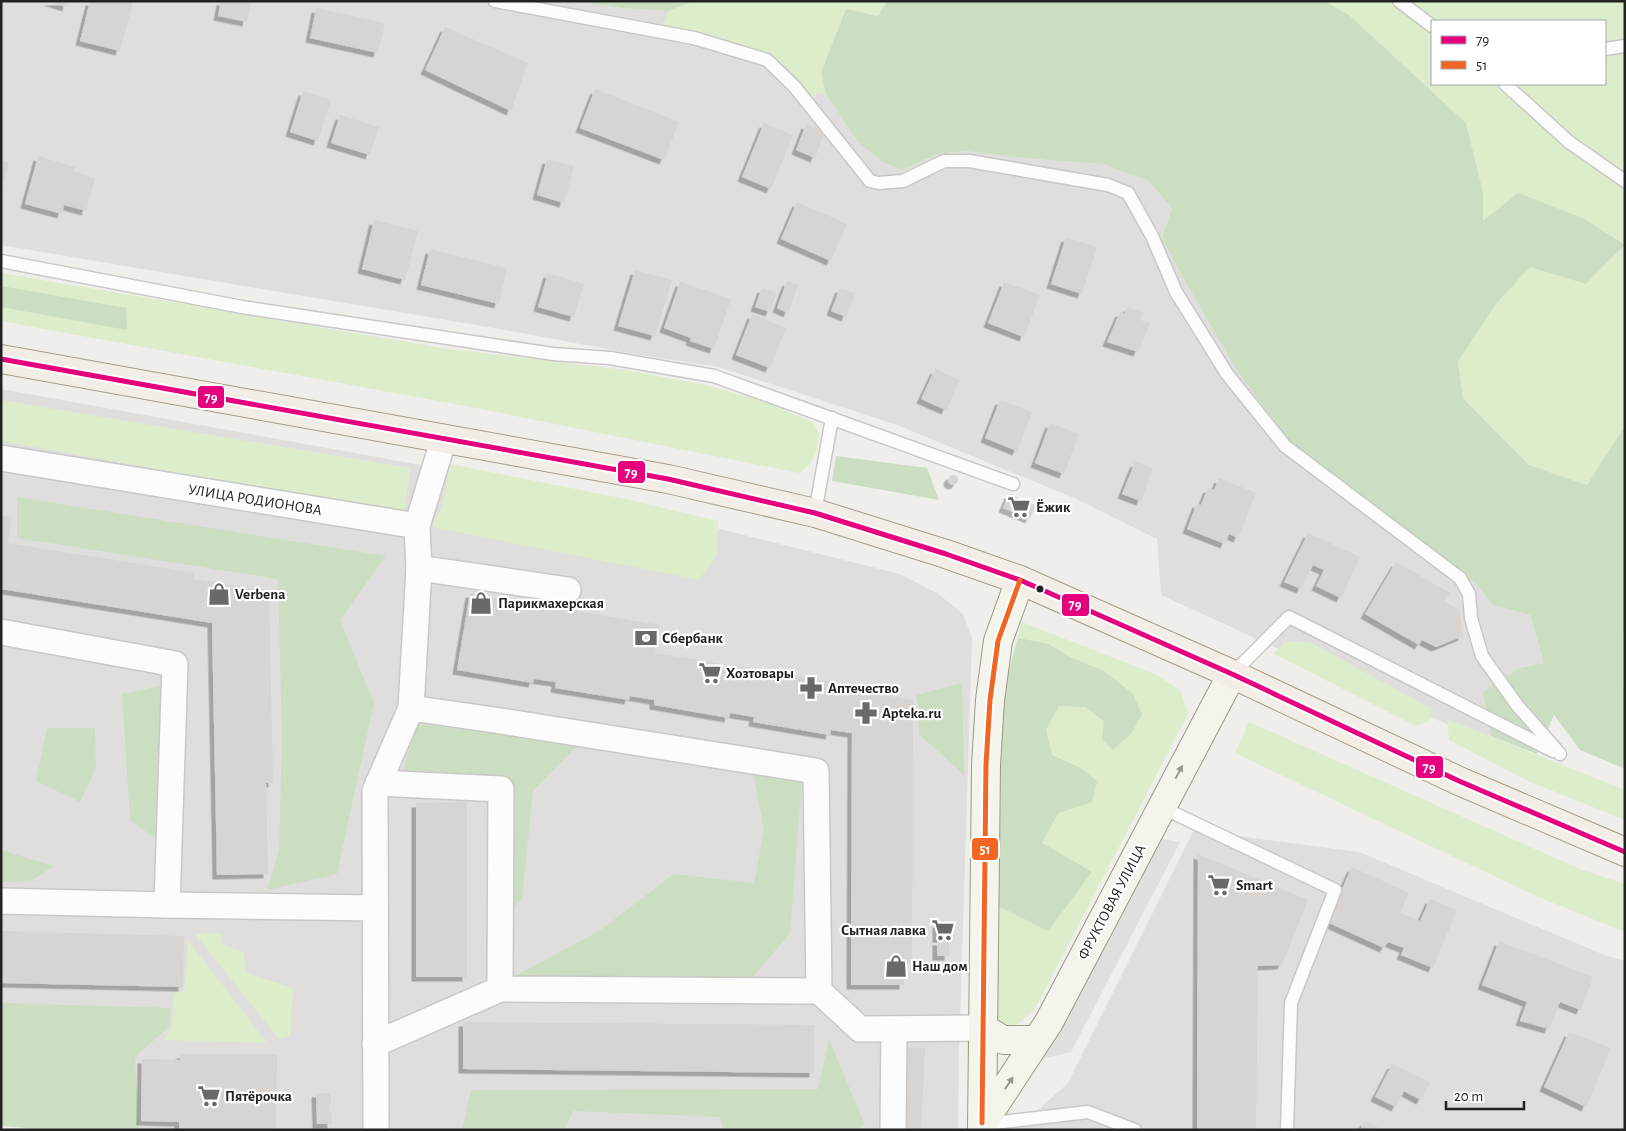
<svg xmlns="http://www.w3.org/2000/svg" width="1626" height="1131" font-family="'Alegreya Sans',sans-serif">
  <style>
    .residential { fill: #dfdedc }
    .grass { fill: #ddeccb; fill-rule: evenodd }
    .forest { fill: #cbdec1 }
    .parking { fill: #e0dfde }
    .building { fill: #d7d4d2; filter: url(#shadow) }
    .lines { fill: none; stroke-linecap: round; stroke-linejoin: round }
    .lane-casing { stroke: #c9c8c7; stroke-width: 15 }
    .street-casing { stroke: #c9c8c7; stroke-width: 28 }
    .secondary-casing { stroke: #999a82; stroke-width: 30 }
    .primary-casing { stroke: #a79c86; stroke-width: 30 }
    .lane { stroke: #fdfcfc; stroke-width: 12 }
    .street { stroke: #fdfcfc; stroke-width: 25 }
    .secondary { stroke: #f4f4ed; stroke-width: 28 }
    .primary { stroke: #f3ede7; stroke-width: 28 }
    .bus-1-casing { stroke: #fff; stroke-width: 9 }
    .bus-2-casing { stroke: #fff; stroke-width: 9 }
    .bus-1 { stroke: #e5007d; stroke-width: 5 }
    .bus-2 { stroke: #f26522; stroke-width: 5 }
    .oneway { fill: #969692 }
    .bus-dot { fill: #222; stroke: #fff; stroke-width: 2 }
    .labels { text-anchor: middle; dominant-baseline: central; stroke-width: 4.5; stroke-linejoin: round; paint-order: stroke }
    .street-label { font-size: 15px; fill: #222; stroke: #fff }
    .poi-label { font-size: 15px; font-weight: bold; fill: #222; stroke: #fff; text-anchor: start }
    .line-badge { stroke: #fff; stroke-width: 2 }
    .badge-label { font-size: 14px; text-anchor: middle; font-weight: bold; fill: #fff }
  </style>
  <defs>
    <filter id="shadow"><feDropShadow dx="-4.5" dy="4.5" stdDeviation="0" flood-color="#0004"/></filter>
  </defs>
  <rect width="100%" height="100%" fill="#f0eeeb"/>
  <g class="residential">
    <polygon points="1,1 575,1 621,8 668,11 661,36 731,54 770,69 810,110 817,92 826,94 857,141 902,170 937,154 965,151 1033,159 1102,164 1149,181 1172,209 1162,238 1183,278 1237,371 1292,445 1476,584 1493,605 1530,615 1544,663 1518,668 1491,736 1460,730 1292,655 1161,595 1157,539 1074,498 897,425 719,367 628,353 511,331 1,245"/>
    <polygon points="1,389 571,492 900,574 937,593 963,614 972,638 959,1054 958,1130 135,1130 1,1060"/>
    <polygon points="1623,633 1625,633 1625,741 1622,686"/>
    <polygon points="1194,830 1359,852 1607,956 1625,961 1625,1130 1016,1130 1068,1083"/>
  </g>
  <g class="grass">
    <polygon points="694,1 887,1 878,16 846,9 821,72 826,94 816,92 810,110 770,69 731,54 660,36 668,11"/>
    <path d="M 1324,1 L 1625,1 L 1625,245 L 1585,219 L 1483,221 L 1483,192 L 1466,123 L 1349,15 ZM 1432,21 L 1605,21 L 1605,84 L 1432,84 Z"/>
    <polygon points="1625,246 1625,426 1587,485 1529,465 1463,397 1458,362 1496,304 1530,266 1586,284"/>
    <polygon points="1,273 449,349 626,370 705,385 760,400 812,422 819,433 817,450 810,464 799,473 476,408 1,321"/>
    <polygon points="1,400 410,468 404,514 1,441"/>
    <polygon points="450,464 626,499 718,521 717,554 699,580 432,527 443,504"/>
    <polygon points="1022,622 1157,675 1180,690 1188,714 1035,1009 1018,1024 1005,1026 997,1019 1002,695"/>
    <polygon points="1284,642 1310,642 1432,709 1430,721 1416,726 1274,654"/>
    <polygon points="1447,719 1625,790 1625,820 1528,781 1449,740"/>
    <polygon points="1249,722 1580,869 1625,884 1625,932 1536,896 1235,753"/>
    <polygon points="221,933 222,944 244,952 246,973 293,988 290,1036 279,1039 195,934"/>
    <polygon points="188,940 267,1043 164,1040 172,1026 174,994 185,990"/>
  </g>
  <g class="forest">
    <polygon points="575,1 694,1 668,11 621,8"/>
    <polygon points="887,1 1324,1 1349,15 1466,123 1483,192 1483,221 1518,193 1585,219 1625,245 1586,284 1530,267 1496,304 1458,362 1463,398 1529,465 1587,485 1625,426 1625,633 1623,634 1625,769 1580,750 1554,715 1537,754 1491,736 1483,692 1519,668 1544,663 1530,615 1493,605 1476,584 1292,445 1237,371 1183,278 1162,238 1172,209 1149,181 1102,164 1033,159 965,151 937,154 902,170 883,162 857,141 826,94 821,72 846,9 878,16"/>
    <polygon points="1,286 126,308 127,330 1,307"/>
    <polygon points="836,456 927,468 939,500 832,481"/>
    <polygon points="17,497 386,556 340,620 374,703 337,874 267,890 279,850 282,737 278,579 17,538"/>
    <polygon points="1018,638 1048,644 1072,658 1104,671 1133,694 1142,714 1131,734 1113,750 1102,739 1104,721 1085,707 1059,706 1046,730 1052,755 1081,768 1097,781 1092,802 1058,813 1042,843 1092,872 1048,931 999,906 1002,695"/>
    <polygon points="962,683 964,775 919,734 917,695"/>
    <polygon points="161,686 159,841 130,820 122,694"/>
    <polygon points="417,724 580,743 533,791 522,899 508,913 488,780 398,788"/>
    <polygon points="47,728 95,728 96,768 80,802 36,781"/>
    <polygon points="748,746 804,755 790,933 753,977 682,979 511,978 599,931 674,874 754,883 764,830"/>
    <polygon points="1,850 54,866 31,881 1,882"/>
    <polygon points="1,1003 170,1008 170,1026 135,1057 139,1130 32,1130 29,1128 1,1126"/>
    <polygon points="829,1039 864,1123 859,1130 723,1130 720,1117 573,1111 564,1130 462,1130 471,1090 818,1089"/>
  </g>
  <g class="parking">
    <polygon points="1156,838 1180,842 1071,1052 1041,1059"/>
    <polygon points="1298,1033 1319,1033 1318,1102 1305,1130 1298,1130"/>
  </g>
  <g class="building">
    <polygon points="48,1 68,1 67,7"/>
    <polygon points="90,1 133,2 120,51 80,41"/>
    <polygon points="221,1 251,1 247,22 218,16"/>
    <polygon points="316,8 385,23 378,53 310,38"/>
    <polygon points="445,27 528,63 511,111 425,70"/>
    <polygon points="595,89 679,122 664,160 580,128"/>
    <polygon points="303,91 331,100 318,141 290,132"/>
    <polygon points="340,115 379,127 370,155 331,143"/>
    <polygon points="764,123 793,135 771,189 742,177"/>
    <polygon points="806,124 825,131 815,158 796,150"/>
    <polygon points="38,156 75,167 74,171 95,178 86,211 64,205 62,214 25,204"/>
    <polygon points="547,159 574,166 564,203 537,195"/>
    <polygon points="1,160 9,162 2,188 1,188"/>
    <polygon points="797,202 847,224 831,261 781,239"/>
    <polygon points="374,220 418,231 405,280 362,269"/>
    <polygon points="1066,237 1097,247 1082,294 1051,284"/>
    <polygon points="430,249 507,268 499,304 421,285"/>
    <polygon points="635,270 672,280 655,336 618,326"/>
    <polygon points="548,273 584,284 574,317 538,307"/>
    <polygon points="787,281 798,285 788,313 777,308"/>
    <polygon points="680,282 731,299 714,349 690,341 691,338 664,328"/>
    <polygon points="1004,282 1040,295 1024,337 988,323"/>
    <polygon points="762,288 777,293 770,312 755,307"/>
    <polygon points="840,288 855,294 846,317 831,311"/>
    <polygon points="1128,307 1143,313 1140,320 1150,323 1138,352 1107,342 1120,312 1125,314"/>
    <polygon points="752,314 786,328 770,368 736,355"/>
    <polygon points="935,369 960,380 946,410 921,399"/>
    <polygon points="1000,400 1032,412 1017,451 985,438"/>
    <polygon points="1050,423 1079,434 1064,474 1035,463"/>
    <polygon points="1135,462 1153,468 1141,501 1122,494"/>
    <circle cx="953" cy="480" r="5"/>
    <polygon points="1219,478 1256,493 1238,538 1229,534 1225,544 1187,529 1197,503 1201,505 1208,488 1214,490"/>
    <polygon points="1009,494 1035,505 1030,519 1003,508"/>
    <polygon points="1,515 12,517 8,543 195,573 194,579 269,591 273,783 266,783 268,874 217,875 212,623 1,589"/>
    <polygon points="1308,533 1360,557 1341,598 1316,586 1324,570 1313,565 1301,589 1284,582"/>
    <polygon points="1396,562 1450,593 1444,601 1459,610 1463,636 1436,647 1422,640 1419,645 1365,614"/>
    <polygon points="470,593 660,625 655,653 838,683 838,687 913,700 912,959 904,959 904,985 851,985 852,733 831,730 830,735 753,722 754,717 730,713 729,718 654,705 654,700 630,696 629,700 555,688 556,682 534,679 533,683 457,670"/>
    <polygon points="467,802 467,977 416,977 416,803"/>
    <polygon points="1198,854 1308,900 1282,965 1258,966 1256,1130 1197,1130"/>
    <polygon points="1352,867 1409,893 1400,913 1420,921 1430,899 1457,910 1433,968 1401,955 1404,948 1388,942 1384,948 1327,922"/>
    <rect x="937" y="923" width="12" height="15"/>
    <polygon points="1,931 184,936 183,987 1,983"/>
    <rect x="937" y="941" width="12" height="15"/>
    <polygon points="1499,941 1593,977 1581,1010 1560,1002 1549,1029 1520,1021 1527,1002 1482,985"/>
    <polygon points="463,1022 814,1025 814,1073 463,1069"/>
    <polygon points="1569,1032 1611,1048 1586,1107 1544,1087"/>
    <polygon points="907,1047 925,1048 921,1130 903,1130"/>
    <polygon points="180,1054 277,1054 276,1130 179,1130 179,1122 141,1121 142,1059 180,1060"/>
    <polygon points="1392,1064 1430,1082 1421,1100 1404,1091 1396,1107 1375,1097"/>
    <polygon points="316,1093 331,1093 331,1104 329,1104 329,1111 331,1111 332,1124 317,1124"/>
    <polygon points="1365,1121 1383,1130 1360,1130"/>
  </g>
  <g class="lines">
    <defs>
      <g id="lane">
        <polyline points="495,1 694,38 767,60 794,86 870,181 879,183 903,181 944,161 969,161 1108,185 1128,193 1152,236 1176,292 1227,374 1285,446 1460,578 1469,594 1471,618 1482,656 1517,705 1560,754"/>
        <polyline points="1399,1 1432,26"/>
        <polyline points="1605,49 1625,46"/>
        <polyline points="1505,84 1569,142 1625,181"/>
        <polyline points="1,261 242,307 553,354 610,358 714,376 1013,484"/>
        <polyline points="815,513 832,418"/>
        <polyline points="1232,674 1289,617 1553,751"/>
        <polyline points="1161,807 1335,890 1291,1003 1287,1130"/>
        <polyline points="985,1124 1088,1112 1135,1130"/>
      </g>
      <g id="street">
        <polyline points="1,458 417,526 444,438"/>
        <polyline points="417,526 419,568 411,708 501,721 816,771 819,991 860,1029 983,1028"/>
        <polyline points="419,568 568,590"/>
        <polyline points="1,632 175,664 167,905 375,908"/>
        <polyline points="378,783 501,789 500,989 819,991"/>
        <polyline points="1,901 167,905"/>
        <polyline points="375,1044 500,989"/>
        <polyline points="376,1130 375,791 411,708"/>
        <polyline points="893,1130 894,1029"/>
      </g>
      <g id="secondary">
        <polyline points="983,1028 1003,1040 1036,1040"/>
        <polyline points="982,1124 1049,1022 1232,674"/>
        <polyline points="982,1130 986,765 990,700 998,641 1020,580"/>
      </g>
      <polyline id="primary" points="1,359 668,479 815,513 946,554 1020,580 1232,674 1459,781 1625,852"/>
    </defs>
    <use href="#lane" class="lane-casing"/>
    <use href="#street" class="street-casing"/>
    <use href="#secondary" class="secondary-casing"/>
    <use href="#primary" class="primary-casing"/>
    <use href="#lane" class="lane"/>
    <use href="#street" class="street"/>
    <use href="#secondary" class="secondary"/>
    <use href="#primary" class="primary"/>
    <defs>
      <polyline id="bus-1" points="1,359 668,479 815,513 946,554 1020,580 1232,674 1459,781 1625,852"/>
      <polyline id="bus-2" points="982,1123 986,765 990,700 998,641 1020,580"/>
    </defs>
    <use href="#bus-1" class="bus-1-casing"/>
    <use href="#bus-2" class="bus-2-casing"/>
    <use href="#bus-1" class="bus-1"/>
    <use href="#bus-2" class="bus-2"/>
  </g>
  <defs><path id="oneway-solid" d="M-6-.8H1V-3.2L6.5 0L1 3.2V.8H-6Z" transform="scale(1.25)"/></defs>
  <g class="oneway">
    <use href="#oneway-solid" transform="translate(1179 772) rotate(-62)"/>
    <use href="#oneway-solid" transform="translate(1009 1083) rotate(-57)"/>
  </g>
  <defs>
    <symbol id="supermarket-bare" viewBox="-9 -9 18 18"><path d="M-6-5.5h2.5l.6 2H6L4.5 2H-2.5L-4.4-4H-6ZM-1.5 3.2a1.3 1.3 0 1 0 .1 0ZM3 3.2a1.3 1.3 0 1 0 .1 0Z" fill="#6a6968" stroke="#fff" stroke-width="2.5" paint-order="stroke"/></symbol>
    <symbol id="shop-bare" viewBox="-9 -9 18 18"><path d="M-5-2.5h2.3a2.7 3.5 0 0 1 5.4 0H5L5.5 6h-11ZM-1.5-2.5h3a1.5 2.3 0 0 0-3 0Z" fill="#6a6968" stroke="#fff" stroke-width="2.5" paint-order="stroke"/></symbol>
    <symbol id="bank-bare" viewBox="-9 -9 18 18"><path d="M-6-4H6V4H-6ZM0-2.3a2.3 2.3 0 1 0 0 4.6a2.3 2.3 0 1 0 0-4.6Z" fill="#6a6968" stroke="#fff" stroke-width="2.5" paint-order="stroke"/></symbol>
    <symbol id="pharmacy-bare" viewBox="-9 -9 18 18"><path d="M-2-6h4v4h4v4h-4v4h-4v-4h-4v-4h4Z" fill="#6a6968" stroke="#fff" stroke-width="2.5" paint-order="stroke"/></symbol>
  </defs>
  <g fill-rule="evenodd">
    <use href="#supermarket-bare" x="1003" y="491" width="32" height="32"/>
    <use href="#shop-bare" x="203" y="578" width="32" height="32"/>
    <use href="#shop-bare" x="465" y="587" width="32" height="32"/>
    <use href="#bank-bare" x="630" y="622" width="32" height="32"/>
    <use href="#supermarket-bare" x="694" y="657" width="32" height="32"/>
    <use href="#pharmacy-bare" x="795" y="672" width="32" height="32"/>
    <use href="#pharmacy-bare" x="850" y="697" width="32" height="32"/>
    <use href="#supermarket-bare" x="1203" y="869" width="32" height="32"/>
    <use href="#supermarket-bare" x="927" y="914" width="32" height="32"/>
    <use href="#shop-bare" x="880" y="950" width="32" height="32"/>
    <use href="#supermarket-bare" x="193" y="1080" width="32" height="32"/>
  </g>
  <circle class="bus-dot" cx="1040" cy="589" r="4.5"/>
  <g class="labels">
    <g class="street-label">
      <text transform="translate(255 500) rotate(9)">УЛИЦА РОДИОНОВА</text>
      <text transform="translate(1112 902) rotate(-62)">ФРУКТОВАЯ УЛИЦА</text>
    </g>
    <g class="poi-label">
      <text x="1036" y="507">Ёжик</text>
      <text x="235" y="594">Verbena</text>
      <text x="498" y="603">Парикмахерская</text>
      <text x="662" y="638">Сбербанк</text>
      <text x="726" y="673">Хозтовары</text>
      <text x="828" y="688">Аптечество</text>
      <text x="882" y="713">Apteka.ru</text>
      <text x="1236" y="885">Smart</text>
      <text x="926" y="930" text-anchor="end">Сытная лавка</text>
      <text x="912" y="966">Наш дом</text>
      <text x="225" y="1096">Пятёрочка</text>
    </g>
  </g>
  <g class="line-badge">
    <rect x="197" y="385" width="28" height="24" rx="5" fill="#e5007d"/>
    <rect x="617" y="460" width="29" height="24" rx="5" fill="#e5007d"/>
    <rect x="1061" y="593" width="29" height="24" rx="5" fill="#e5007d"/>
    <rect x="1415" y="755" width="29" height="24" rx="5" fill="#e5007d"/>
    <rect x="971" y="837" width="28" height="24" rx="5" fill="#f26522"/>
  </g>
  <g class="badge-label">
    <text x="211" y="402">79</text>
    <text x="631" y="477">79</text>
    <text x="1075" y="609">79</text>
    <text x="1429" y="772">79</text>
    <text x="985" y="854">51</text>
  </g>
  <rect width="1626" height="1131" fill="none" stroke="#222222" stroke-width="5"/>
  <rect x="1431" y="20" width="175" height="65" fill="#ffffff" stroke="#a7a7a7"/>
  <rect x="1441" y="36" width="25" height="8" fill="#e5007d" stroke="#a7a7a7"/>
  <text x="1476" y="45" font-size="15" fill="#222222">79</text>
  <rect x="1441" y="61" width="25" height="8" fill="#f26522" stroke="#a7a7a7"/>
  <text x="1476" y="70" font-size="15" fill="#222222">51</text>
  <path d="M1446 1101v8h78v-8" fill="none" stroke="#222222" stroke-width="2.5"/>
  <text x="1454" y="1101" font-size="15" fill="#222222" stroke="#ffffff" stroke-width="4" paint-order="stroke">20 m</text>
</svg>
